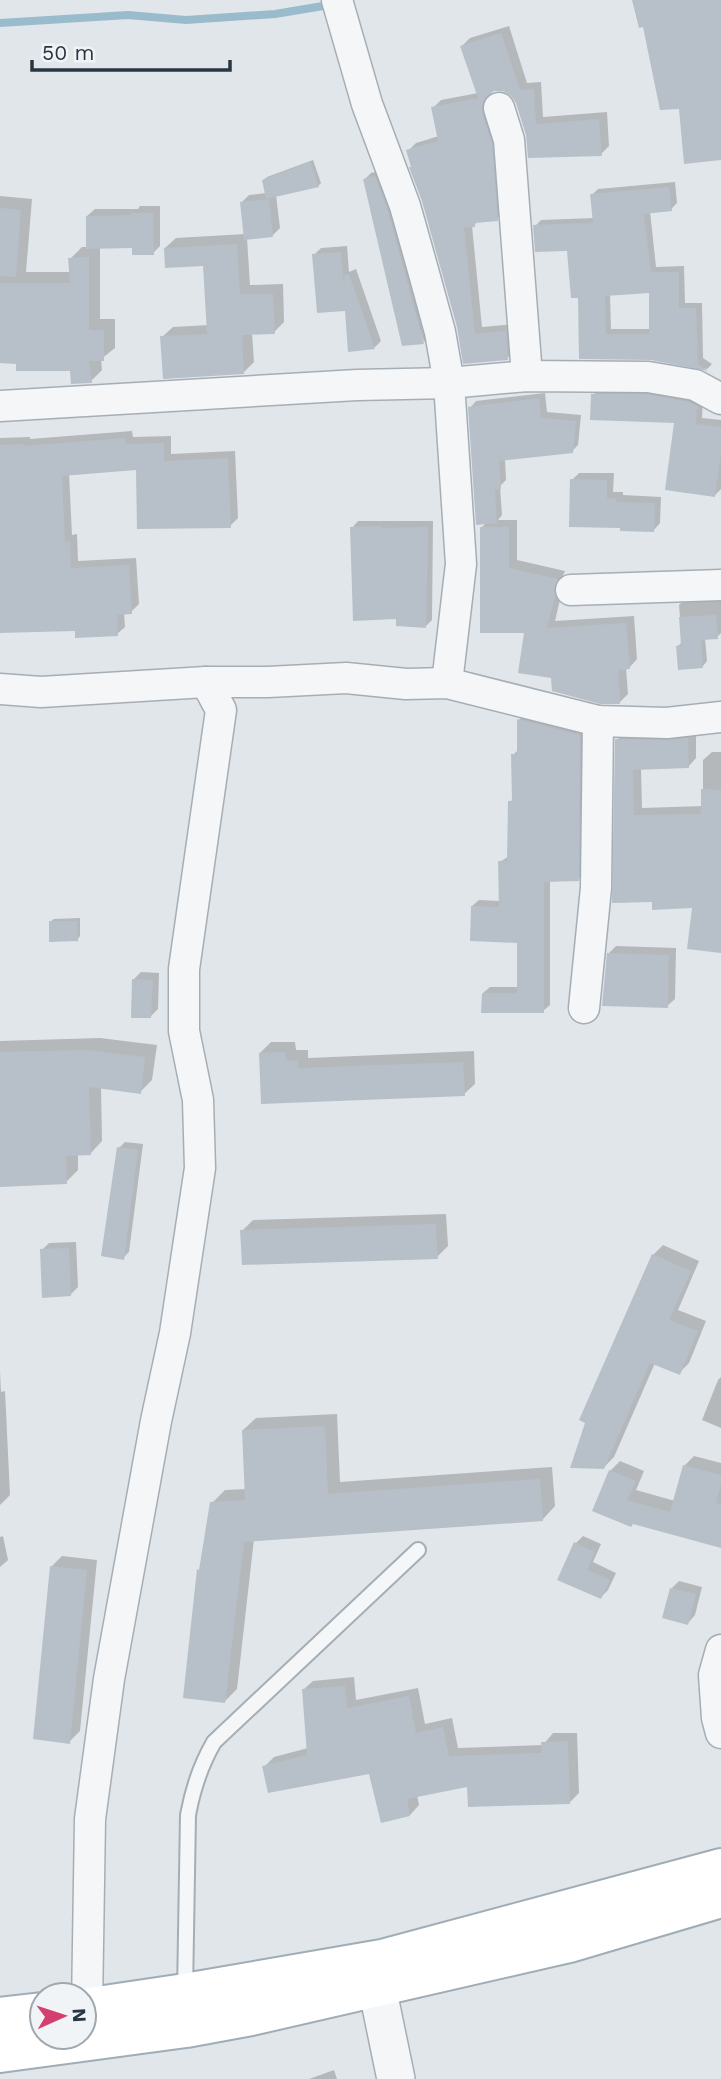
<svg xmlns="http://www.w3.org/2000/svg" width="721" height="2079" font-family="'Work Sans',sans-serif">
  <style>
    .shadow { fill: #0003; fill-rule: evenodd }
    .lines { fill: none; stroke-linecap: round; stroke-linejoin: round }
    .stream { stroke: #9abbcc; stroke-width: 8 }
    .building { fill: #b7c0c8; fill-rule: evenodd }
    .service-casing { stroke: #a6aeb5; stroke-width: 18 }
    .minor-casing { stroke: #a6aeb5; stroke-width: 33 }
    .tertiary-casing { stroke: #a6aeb5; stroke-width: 40 }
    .primary-casing { stroke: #9fadb7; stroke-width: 42 }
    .service { stroke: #f4f6f8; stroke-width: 14 }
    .minor { stroke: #f4f6f8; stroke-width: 30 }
    .tertiary { stroke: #f4f6f8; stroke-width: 37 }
    .primary { stroke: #fff; stroke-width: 38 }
  </style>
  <rect width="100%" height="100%" fill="#e1e6ea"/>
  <g class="shadow">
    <polygon points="509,26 527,83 541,82 543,117 607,112 609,146 601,154 527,134 517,102 513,94 504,89 494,89 490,94 505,211 497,219 479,221 472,226 482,327 514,324 516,350 507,358 459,327 408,151 416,143 439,136 433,108 441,100 478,93 462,46 470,38"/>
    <polygon points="313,160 321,183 318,186 276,195 280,228 273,235 247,238 250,285 283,284 284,322 274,332 252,333 254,362 244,372 162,337 173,327 209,325 205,264 165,248 176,238 245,234 242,202 249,195 266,193 264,180 267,177"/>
    <polygon points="382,170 430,336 424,342 365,179 371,173"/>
    <path d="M 675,182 L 677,203 L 671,209 L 650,211 L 656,267 L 684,266 L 685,303 L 702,303 L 703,358 L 712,364 L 707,369 L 651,358 L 581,357 L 580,296 L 568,249 L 535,226 L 541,220 L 594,218 L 592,195 L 598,189 ZM 650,292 L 651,329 L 611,329 L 610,294 Z"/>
    <polygon points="0,196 32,199 26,272 71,272 70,259 82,247 88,247 87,216 95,209 138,209 140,206 160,206 160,246 153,253 133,246 100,247 100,319 115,319 115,348 101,359 102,370 91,381 72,370 0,361"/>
    <polygon points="347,246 349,272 356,269 381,341 375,347 349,350 347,309 314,255 321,248"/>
    <polygon points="600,388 654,388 703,399 702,418 721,420 721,489 715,495 676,421 593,395"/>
    <polygon points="545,393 547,412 581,415 578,445 572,451 505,459 506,480 500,486 502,515 498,520 517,520 517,560 565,571 561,580 563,587 555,621 634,616 637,659 629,668 626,668 628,694 620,702 553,676 526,631 481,528 487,522 470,408 476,401"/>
    <polygon points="132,431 133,437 171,436 171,454 235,451 238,518 230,526 137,468 69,473 72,535 77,534 78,561 136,558 139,604 131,612 124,613 125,627 117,634 76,629 0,632 0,438 30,437 30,439"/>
    <polygon points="579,473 614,473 613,492 623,492 623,495 661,497 660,523 653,531 572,480"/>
    <polygon points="358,521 433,521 432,620 426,626 398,617 352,528"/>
    <polygon points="721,599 721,633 717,637 705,638 707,661 703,666 677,647 682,642 679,605 684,600"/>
    <polygon points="525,714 586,728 584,873 578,880 550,880 550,1005 543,1011 483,993 490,987 519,987 519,941 472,906 479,900 500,901 500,862 509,856 510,802 514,798 513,755 519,749 519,720"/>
    <polygon points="626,731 696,731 696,758 688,767 641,768 642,808 703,806 703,760 712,752 721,752 721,951 694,906 653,900 614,901 617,740"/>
    <polygon points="80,918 80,936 77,940 50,922 54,919"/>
    <polygon points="616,946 676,948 675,999 667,1006 609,953"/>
    <polygon points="141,972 159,973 158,1009 150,1017 134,979"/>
    <polygon points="100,1038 157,1045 152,1080 140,1092 101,1087 102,1141 90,1154 78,1154 78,1170 66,1182 0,1185 0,1041"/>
    <polygon points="271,1042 295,1042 296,1050 308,1050 308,1058 474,1051 475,1084 464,1094 263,1102 260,1053"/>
    <polygon points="125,1142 143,1144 129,1252 123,1258 119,1148"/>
    <polygon points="446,1214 448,1246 437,1257 242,1231 253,1220"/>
    <polygon points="76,1242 78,1287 70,1295 42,1250 49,1243"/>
    <polygon points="663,1245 699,1261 678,1310 706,1321 689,1363 679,1373 655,1363 614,1457 604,1467 653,1255"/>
    <polygon points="0,1371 1,1392 5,1391 10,1495 0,1505"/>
    <polygon points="721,1377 721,1428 702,1420 718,1380"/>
    <polygon points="337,1414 340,1482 552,1467 555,1506 543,1519 254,1539 237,1689 225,1701 201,1568 212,1503 225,1490 247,1489 243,1430 256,1418"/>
    <polygon points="694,1456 721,1463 721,1545 634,1523 610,1471 620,1461 644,1471 636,1490 675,1501 684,1466"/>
    <polygon points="3,1536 8,1560 0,1567 0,1537"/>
    <polygon points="583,1536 601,1544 593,1562 616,1573 608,1590 601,1597 560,1579 576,1543"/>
    <polygon points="62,1556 97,1560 80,1731 69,1742 51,1567"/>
    <polygon points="679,1581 702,1587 695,1615 688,1623 672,1588"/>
    <polygon points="354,1677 356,1700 418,1688 425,1724 452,1718 458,1748 543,1745 553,1733 577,1733 579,1793 570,1802 469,1784 417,1795 419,1805 410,1815 371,1772 264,1767 274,1757 308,1748 303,1690 313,1681"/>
    <polygon points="334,2070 337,2079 309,2079"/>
  </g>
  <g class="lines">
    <polyline class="stream" points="0,23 128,15 186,20 275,14 329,5"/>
  </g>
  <g class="building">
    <polygon points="632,0 721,0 721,160 684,164 679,109 660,110 643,27 639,28"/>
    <polygon points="501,33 520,90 534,89 536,124 599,119 602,156 528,158 526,135 516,103 511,96 503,91 494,91 486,97 482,104 482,113 492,143 498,221 475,223 475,227 464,228 475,334 506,331 508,360 463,364 457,327 422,201 409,167 411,167 406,150 438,141 431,107 478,98 460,46"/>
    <polygon points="310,162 319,187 266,199 262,180"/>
    <polygon points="375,176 388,211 424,344 402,346 363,179"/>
    <path d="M 669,187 L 672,211 L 644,214 L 651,272 L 679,272 L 679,308 L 696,308 L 698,364 L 708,371 L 651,360 L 579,359 L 578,298 L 571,298 L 567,251 L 535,252 L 533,225 L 593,223 L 590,194 ZM 649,293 L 649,334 L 606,334 L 605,296 Z"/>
    <polygon points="269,199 273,237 244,240 240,202"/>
    <polygon points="0,208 21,210 16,277 0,276"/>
    <polygon points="131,213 153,213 154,255 132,255 132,248 86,249 86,216 131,215"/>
    <polygon points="237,244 240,294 273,294 275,334 242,335 244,374 163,379 160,336 207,334 203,266 165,268 164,248"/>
    <polygon points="341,252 345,296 344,276 349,274 375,349 348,352 345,311 317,313 312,254"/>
    <polygon points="89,257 89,330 104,330 104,361 89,361 92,383 71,384 70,371 16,371 16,364 0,363 0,283 70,283 68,258"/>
    <polygon points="591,394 646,394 689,402 697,406 696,424 721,427 721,454 715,497 665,490 674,423 590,420"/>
    <polygon points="539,398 541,418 576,421 573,453 499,461 501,489 495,489 497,523 476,525 468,407"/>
    <polygon points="125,438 126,444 164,443 164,461 228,458 231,528 137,529 136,470 62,476 65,542 70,541 71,568 129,565 132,614 117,615 118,636 75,638 75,631 0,633 0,445 23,444 23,446"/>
    <polygon points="570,479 607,480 607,498 616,499 616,502 655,503 654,532 620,531 620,528 569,527"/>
    <polygon points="381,526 381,528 428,527 426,628 396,626 396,619 353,621 350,527"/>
    <polygon points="480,527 509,527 509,568 558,579 554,590 555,596 547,628 626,623 630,669 618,670 620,704 600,704 552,691 551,678 518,673 524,633 480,633"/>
    <polygon points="716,615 718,639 701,640 703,668 678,670 676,646 681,645 679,617"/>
    <polygon points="517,719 580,735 579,881 544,882 544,1013 481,1013 482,993 517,993 517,943 470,941 471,906 499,907 498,861 507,861 508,801 512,801 511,754 517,754"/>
    <polygon points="688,738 689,768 633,770 634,815 701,814 701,789 721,790 721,953 687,949 692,908 652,910 652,902 612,903 615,739 667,740"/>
    <polygon points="49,921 77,921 78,941 49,942"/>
    <polygon points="607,953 669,955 668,1008 602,1006"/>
    <polygon points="132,979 153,980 151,1018 131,1018"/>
    <polygon points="87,1050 145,1057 141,1094 89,1087 91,1155 66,1156 67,1184 0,1187 0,1052"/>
    <polygon points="285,1052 286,1061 298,1060 298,1068 463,1062 465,1096 261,1104 259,1053"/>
    <polygon points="117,1147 138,1150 124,1260 101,1256"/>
    <polygon points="436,1224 438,1259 242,1265 240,1230"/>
    <polygon points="69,1248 71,1296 42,1298 40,1249"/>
    <polygon points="652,1254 691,1271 669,1320 698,1331 680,1375 650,1363 604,1469 570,1468 585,1423 579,1420"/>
    <polygon points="325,1426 328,1494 540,1479 543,1521 244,1542 225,1703 183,1698 197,1569 199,1570 210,1502 245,1500 242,1430"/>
    <polygon points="683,1465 721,1475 721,1484 716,1503 721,1504 721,1548 633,1524 631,1527 592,1511 609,1470 636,1481 627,1500 670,1512"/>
    <polygon points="574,1542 595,1552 587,1570 610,1580 601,1599 557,1580"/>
    <polygon points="50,1566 87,1570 70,1744 33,1739"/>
    <polygon points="670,1588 696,1594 688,1625 662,1618"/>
    <polygon points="345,1686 347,1708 409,1696 416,1733 443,1727 449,1756 542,1753 541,1742 568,1741 570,1804 468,1807 467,1787 407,1799 410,1816 381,1823 369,1774 268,1793 262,1766 307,1755 302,1689"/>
  </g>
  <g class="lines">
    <defs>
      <path id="service" d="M 185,1992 L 188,1815 C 193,1788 200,1766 214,1742 L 418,1550"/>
      <g id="minor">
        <polyline points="337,0 367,104 405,206 423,270 440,332 449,383 461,564 447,683"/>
        <polyline points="499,108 509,140 527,376"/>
        <polyline points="0,406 357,385 449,383 527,376 648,377 695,385 721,399"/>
        <polyline points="571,590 721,585"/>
        <polyline points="0,689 41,692 206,682 268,682 346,678 406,684 447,683 598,721 667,723 721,717"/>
        <polyline points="584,1008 596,888 598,721"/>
        <polyline points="721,1650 714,1675 717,1718 721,1733"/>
        <polyline points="87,2007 90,1819 109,1679 156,1421 175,1333 200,1168 198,1100 184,1031 184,969 221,710 206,682"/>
      </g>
      <polyline id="tertiary" points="377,1987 396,2079"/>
      <g id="primary">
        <polyline points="84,2008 185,1993 382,1959 721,1868"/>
        <polyline points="0,2017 42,2012"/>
        <polyline points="0,2053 186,2028 251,2016 569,1943 721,1898"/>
      </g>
    </defs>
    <use href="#service" class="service-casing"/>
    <use href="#minor" class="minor-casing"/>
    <use href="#tertiary" class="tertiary-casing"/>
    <use href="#primary" class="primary-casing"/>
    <use href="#service" class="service"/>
    <use href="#minor" class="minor"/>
    <use href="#tertiary" class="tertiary"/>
    <use href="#primary" class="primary"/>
  </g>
  <g transform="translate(63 2016) rotate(87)"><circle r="33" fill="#f0f4f7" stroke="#a0a8af" stroke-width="2"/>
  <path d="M0-5L12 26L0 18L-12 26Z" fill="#d53f70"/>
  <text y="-10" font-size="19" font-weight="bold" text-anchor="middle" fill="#283643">N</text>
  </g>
  <path d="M32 60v10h198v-10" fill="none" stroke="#283643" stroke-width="3.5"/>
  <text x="42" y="60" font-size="21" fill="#283643" stroke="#f0f4f7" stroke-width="5" paint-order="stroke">50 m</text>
</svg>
